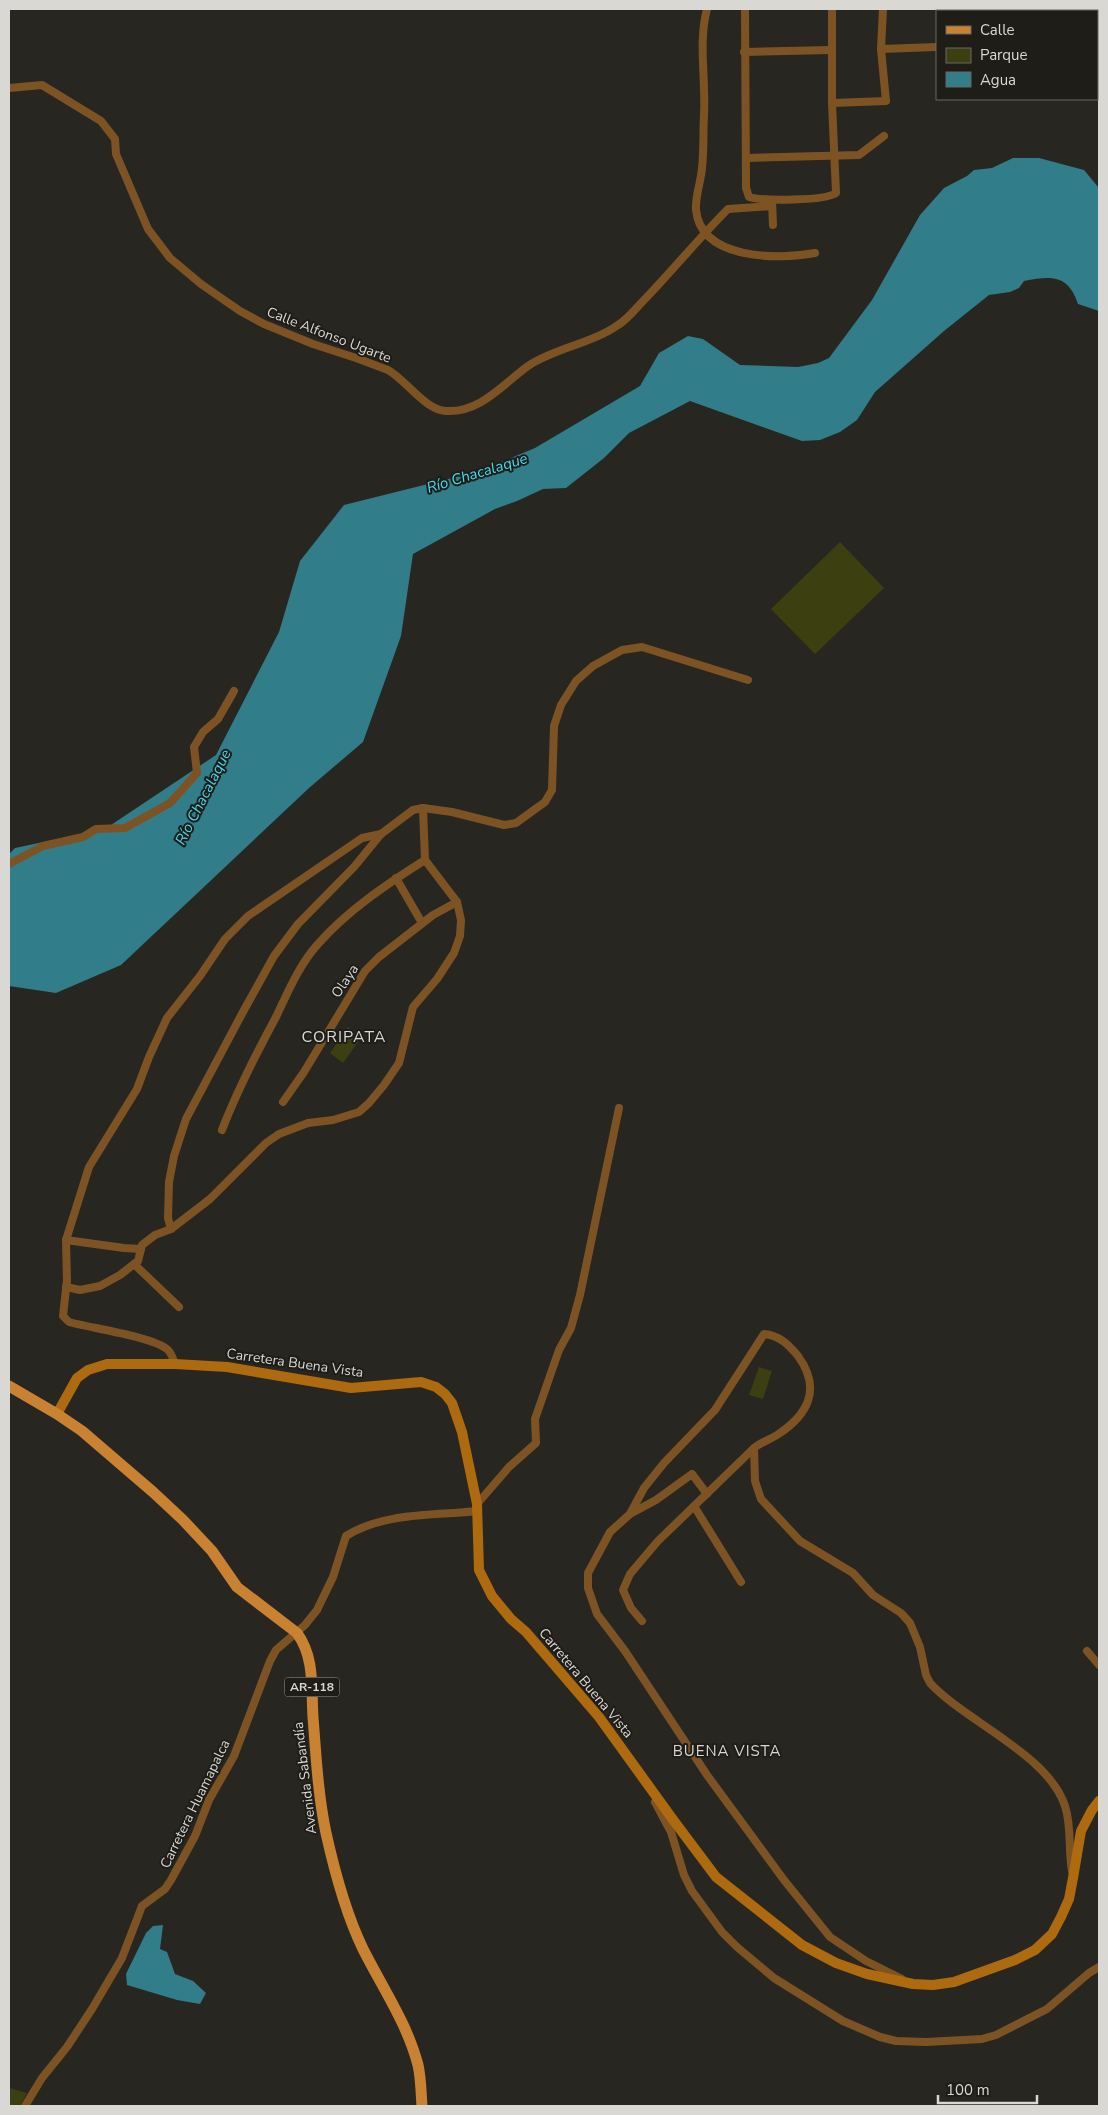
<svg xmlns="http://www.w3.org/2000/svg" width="1108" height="2115" font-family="'Nunito Sans',sans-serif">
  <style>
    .green { fill: #3c3f10 }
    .water { fill: #317d8a }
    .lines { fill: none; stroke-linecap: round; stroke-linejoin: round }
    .minor { stroke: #7e5324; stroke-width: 8 }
    .secondary { stroke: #ae6a0e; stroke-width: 10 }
    .primary { stroke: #c88232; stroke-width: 11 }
    .labels { text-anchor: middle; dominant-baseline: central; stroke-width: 4; stroke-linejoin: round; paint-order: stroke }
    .shield { fill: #1f1d18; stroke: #a1a09c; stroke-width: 1 }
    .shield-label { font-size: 12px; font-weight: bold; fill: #d9d8d4 }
    .street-label { font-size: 14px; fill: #d9d8d4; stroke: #1f1d18 }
    .water-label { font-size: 15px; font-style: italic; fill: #46d9f2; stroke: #1f1d18 }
    .neighbourhood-label { font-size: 15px; letter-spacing: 1px; fill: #d9d8d4; stroke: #1f1d18 }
    .quarter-label { font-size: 16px; letter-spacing: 1px; fill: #d9d8d4; stroke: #1f1d18 }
  </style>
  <rect width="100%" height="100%" fill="#282621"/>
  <g class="green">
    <polygon points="840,542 884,588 815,654 771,609"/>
    <polygon points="348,1027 361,1038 343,1063 330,1053"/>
    <polygon points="759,1367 772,1371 763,1399 749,1395"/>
    <polygon points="9,2088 27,2093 20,2106 9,2106"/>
  </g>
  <g class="water">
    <path d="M 1013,158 L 1039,158 L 1084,170 L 1099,188 L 1099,311 L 1078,304 C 1068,274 1051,276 1024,281 L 1019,288 L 1010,292 L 989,295 L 944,331 L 875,392 L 857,420 L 840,432 L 820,440 L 802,441 L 690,401 L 629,433 L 604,458 L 566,488 L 543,489 L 517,501 L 495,509 L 413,554 L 401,636 L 363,742 L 309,788 L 121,965 L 56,993 L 9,986 L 9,854 L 15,848 L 105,829 L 216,755 L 279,632 L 300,561 L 344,505 L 480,471 L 535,448 L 640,386 L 659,353 L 688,336 L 703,339 L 740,365 L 798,367 L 818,363 L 829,358 L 872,300 L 920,215 L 944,188 L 967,176 L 974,170 L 992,168 Z"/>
    <polygon points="163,1925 160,1949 167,1952 175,1974 193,1981 206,1993 200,2004 177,2000 127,1985 126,1974 146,1933 153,1926"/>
  </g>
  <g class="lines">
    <g class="minor">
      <path d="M 707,9 C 698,43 706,79 704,115 C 703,133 704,151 702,168 C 701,182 695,196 696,210 C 701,260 778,260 815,253"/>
      <path d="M 745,9 L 746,188 L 749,197 C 762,201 826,201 836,193 L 832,103 L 832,9"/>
      <polyline points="996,9 996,11"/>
      <polyline points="1092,11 1099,9"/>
      <polyline points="881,49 937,47"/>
      <polyline points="744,52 831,50"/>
      <polyline points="1097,63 1099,63"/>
      <path d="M 9,88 L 42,85 L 101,121 L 115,139 L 116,154 L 148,229 L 170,258 L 201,284 L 240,311 L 264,324 L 313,344 L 356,358 L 388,370 C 406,380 425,410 446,411 C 480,413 503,384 528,366 C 555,348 591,344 618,325 C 628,319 636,308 645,299 C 673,270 699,238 728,209 L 772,206"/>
      <polyline points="832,103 886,101 881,49 883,9"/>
      <polyline points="747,158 859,155 884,136"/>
      <polyline points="772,201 773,225"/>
      <polyline points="9,864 43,846 83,837 96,829 125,828 170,803 197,773 194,747 203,732 218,719 234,691"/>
      <polyline points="396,878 422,923"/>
      <polyline points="283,1102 304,1072 365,971 379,957 433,915 457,902"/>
      <path d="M 222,1130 C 237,1091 256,1054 276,1017 C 288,992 299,965 318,944 C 348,910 387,884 425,860"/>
      <polyline points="171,1229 168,1218 169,1182 174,1156 186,1119 244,1010 274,956 298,924 354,867 381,834 413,810 423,808 452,812 504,825 516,823 545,802 552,790 554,726 561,705 576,681 593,666 622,650 642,647 748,680"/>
      <polyline points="66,1240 124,1248 141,1249"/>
      <polyline points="134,1264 179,1307"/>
      <polyline points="66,1287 80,1290 100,1286 120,1275 138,1261 142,1245 155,1235 171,1229 210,1199 266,1143 279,1134 308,1123 333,1120 359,1112 369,1103 384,1085 399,1063 413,1007 437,979 454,953 460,936 461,920 457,902 425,860 423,808"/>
      <path d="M 175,1364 C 173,1359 172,1354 168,1350 C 155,1337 90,1328 69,1322 L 63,1316 L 67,1280 L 66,1240 L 89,1167 L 137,1089 L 149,1057 L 167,1018 L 200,976 L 225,939 L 248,916 L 362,838 L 381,834"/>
      <polyline points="477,1504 509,1467 536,1443 535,1419 559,1350 571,1328 580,1295 619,1108"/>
      <polyline points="694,1506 741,1582"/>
      <polyline points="630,1514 656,1500 692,1474 707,1494"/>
      <polyline points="642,1621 631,1608 623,1590 630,1574 658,1541 754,1448"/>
      <polyline points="1087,1651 1099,1665"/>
      <polyline points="655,1802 671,1832 684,1875 692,1891 722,1932 737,1947 774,1978 843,2021 880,2037 896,2041 926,2042 982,2039 996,2035 1047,2009 1089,1973 1099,1967"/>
      <path d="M 902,1979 L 866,1961 L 830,1937 L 784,1880 L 707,1775 L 625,1651 L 597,1614 L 588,1588 L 588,1573 L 610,1532 L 630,1514 L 644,1488 L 664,1463 L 715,1410 L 764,1334 C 779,1335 789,1345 798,1356 C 822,1389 808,1415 777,1435 C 769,1440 761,1442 754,1448 L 755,1481 L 761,1499 L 800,1541 L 853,1573 L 873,1595 L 901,1613 L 910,1623 L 920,1647 L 926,1675 L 930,1683 C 966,1722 1048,1754 1065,1806 C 1072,1827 1068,1850 1072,1871"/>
      <path d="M 25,2106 L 42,2078 L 67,2047 L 92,2009 L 122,1958 L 142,1906 L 165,1889 L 171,1880 L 195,1836 L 209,1800 L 234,1756 L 270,1661 L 276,1650 L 305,1625 L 317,1610 L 333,1577 L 346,1536 C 384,1512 434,1516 477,1511"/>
    </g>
    <polyline class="secondary" points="57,1414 77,1378 88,1370 107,1364 175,1364 227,1367 351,1388 421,1382 436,1387 445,1394 452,1403 462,1432 477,1504 479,1570 492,1596 511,1619 526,1632 599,1717 674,1821 716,1877 802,1945 836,1963 867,1974 913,1984 933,1985 954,1982 1015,1960 1035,1950 1052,1934 1061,1917 1069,1899 1073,1878 1081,1831 1092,1810 1099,1801"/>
    <path class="primary" d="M 9,1386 L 57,1414 L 82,1431 L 153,1492 L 183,1520 L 212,1551 L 237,1587 L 297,1633 C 315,1658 311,1687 313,1717 C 316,1755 318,1795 326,1833 C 334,1869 347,1916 363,1949 C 382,1987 407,2023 418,2065 C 421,2078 421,2093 422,2106"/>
  </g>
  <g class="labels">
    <rect class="shield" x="284.5" y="1677.5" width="55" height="19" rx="4"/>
    <g class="shield-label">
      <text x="312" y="1687">AR-118</text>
    </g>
    <g class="street-label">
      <text transform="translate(329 335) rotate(21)">Calle Alfonso Ugarte</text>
      <text transform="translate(345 981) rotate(-56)">Olaya</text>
      <text transform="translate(295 1363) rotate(8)">Carretera Buena Vista</text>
      <text transform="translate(586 1683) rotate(50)">Carretera Buena Vista</text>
      <text transform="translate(305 1778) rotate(-97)">Avenida Sabandía</text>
      <text transform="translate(195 1804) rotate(-64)">Carretera Huamapalca</text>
    </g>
    <g class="water-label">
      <text transform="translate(477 473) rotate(-17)">Río Chacalaque</text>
      <text transform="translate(203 797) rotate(-63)">Río Chacalaque</text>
    </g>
    <g class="neighbourhood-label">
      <text x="727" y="1751">BUENA VISTA</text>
    </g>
    <g class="quarter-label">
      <text x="344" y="1037">CORIPATA</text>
    </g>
  </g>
  <rect width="1108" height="2115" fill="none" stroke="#d9d8d4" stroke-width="20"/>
  <rect x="936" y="10" width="162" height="90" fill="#1f1d18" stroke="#696863"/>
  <rect x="946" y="26" width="25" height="8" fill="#c88232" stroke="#696863"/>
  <text x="980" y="35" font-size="15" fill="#d9d8d4">Calle</text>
  <rect x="946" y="48" width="25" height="15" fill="#3c3f10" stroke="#696863"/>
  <text x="980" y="60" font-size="15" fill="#d9d8d4">Parque</text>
  <rect x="946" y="72" width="25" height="15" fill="#317d8a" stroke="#696863"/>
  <text x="980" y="85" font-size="15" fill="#d9d8d4">Agua</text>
  <path d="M938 2095v8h99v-8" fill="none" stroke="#d9d8d4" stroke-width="2.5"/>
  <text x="946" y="2095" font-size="15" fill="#d9d8d4" stroke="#1f1d18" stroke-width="4" paint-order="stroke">100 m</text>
</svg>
